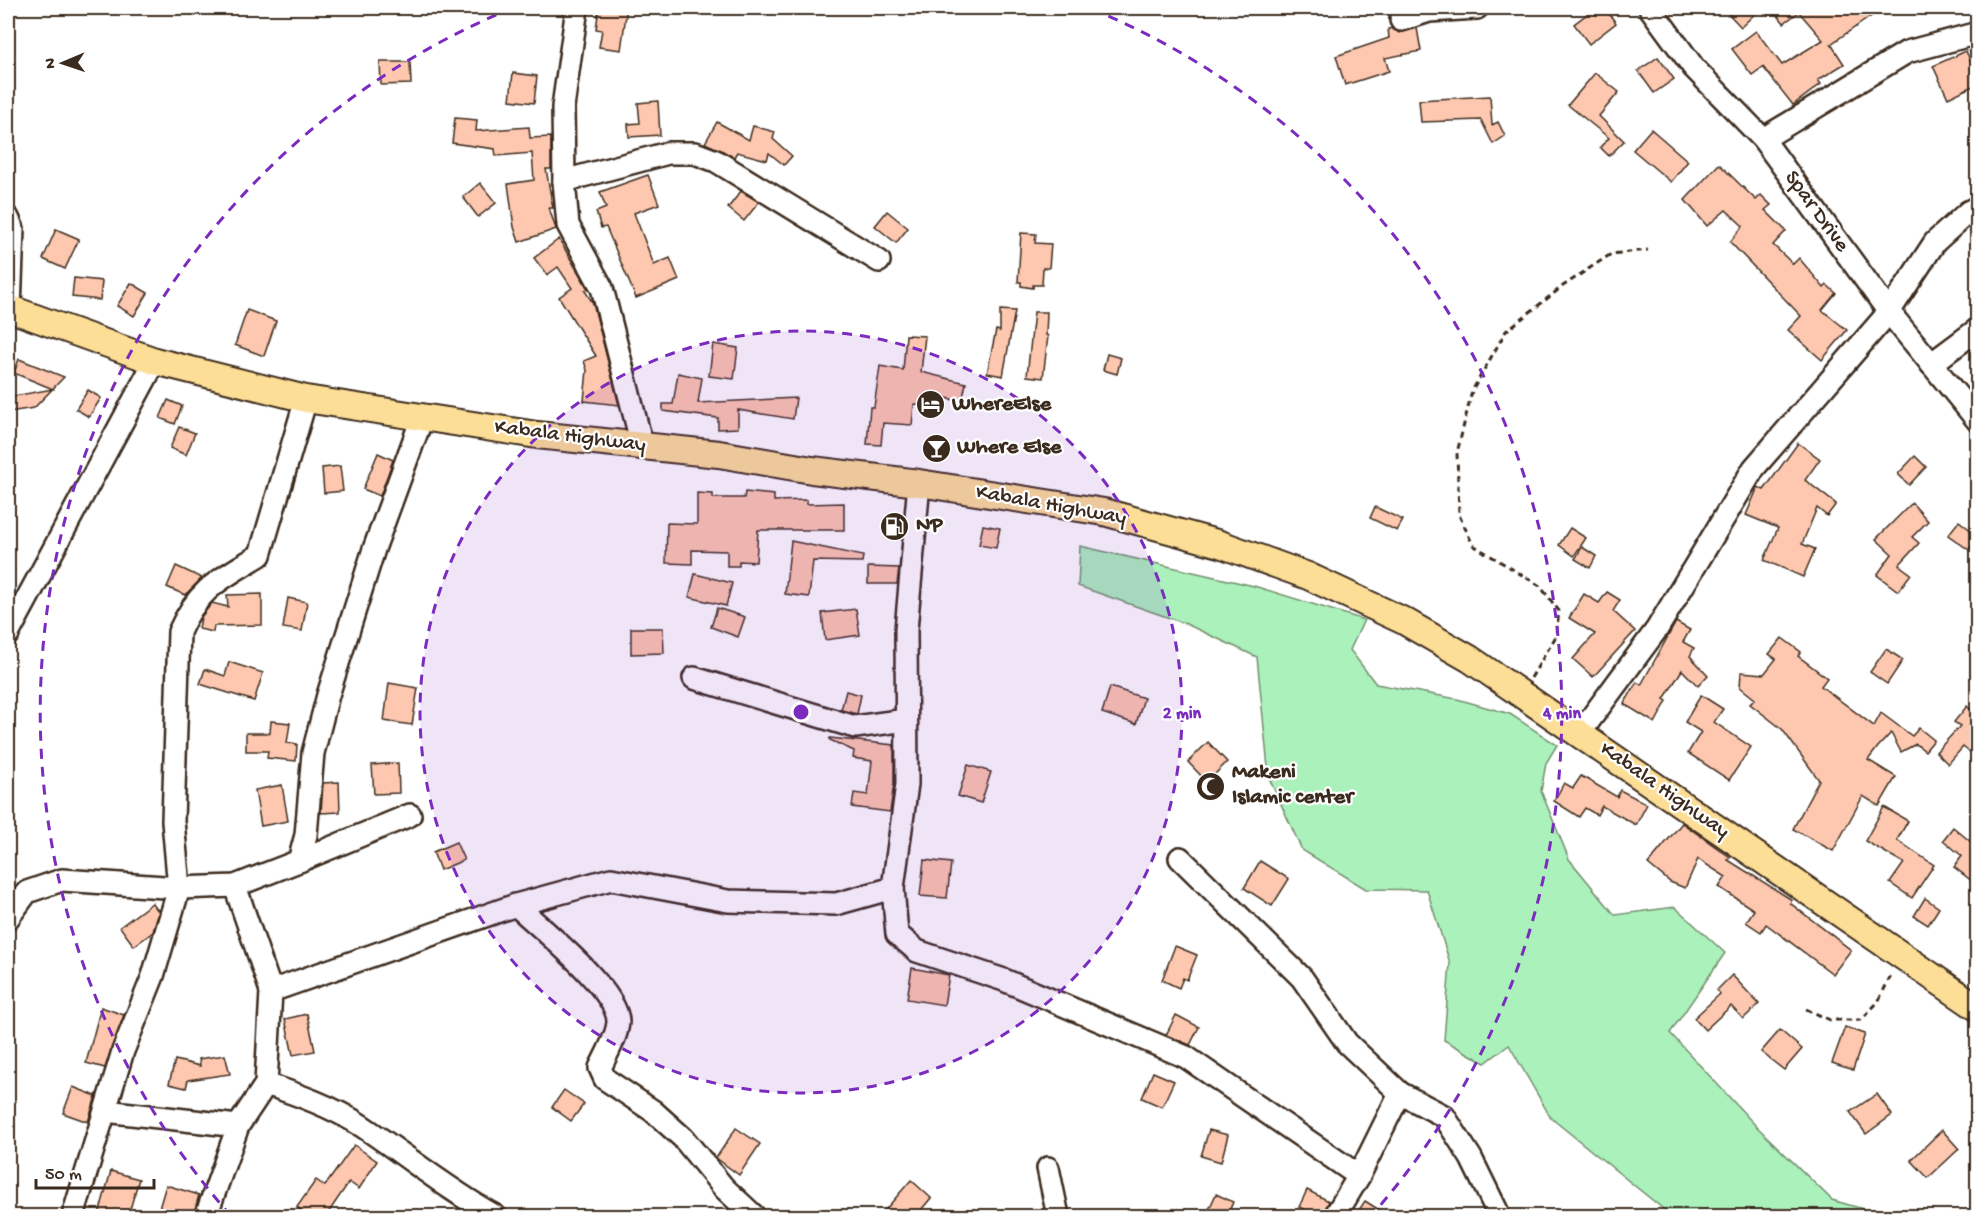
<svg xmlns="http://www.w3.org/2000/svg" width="1985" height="1224" font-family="'Gochi Hand',sans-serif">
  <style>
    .green { fill: #abf1bc; stroke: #738e6d; stroke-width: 1.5 }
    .building { fill: #fdc8af; stroke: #3b2a1e; stroke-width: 1.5 }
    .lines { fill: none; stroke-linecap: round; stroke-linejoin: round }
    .minor-casing { stroke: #3b2a1e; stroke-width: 26 }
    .major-casing { stroke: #3b2a1e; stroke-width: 30 }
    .path { stroke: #3b2a1e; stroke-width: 3; stroke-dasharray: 6 4.5; stroke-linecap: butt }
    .minor { stroke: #fff; stroke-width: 21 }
    .major { stroke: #fcde96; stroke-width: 26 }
    .ring { fill: none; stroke: #7b2cbf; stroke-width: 3; stroke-dasharray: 10 8 }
    .labels { text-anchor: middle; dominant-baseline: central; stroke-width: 4.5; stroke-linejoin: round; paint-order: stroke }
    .street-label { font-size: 22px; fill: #3b2a1e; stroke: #fff }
    .poi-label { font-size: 22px; font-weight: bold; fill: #3b2a1e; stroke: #fff; text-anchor: start }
    .centre { fill: #7b2cbf; stroke: #fff; stroke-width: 3 }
    .ring-label { font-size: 18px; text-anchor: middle; font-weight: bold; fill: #7b2cbf; stroke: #fff; stroke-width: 4.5; stroke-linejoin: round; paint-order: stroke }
  </style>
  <rect width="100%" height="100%" fill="#fff"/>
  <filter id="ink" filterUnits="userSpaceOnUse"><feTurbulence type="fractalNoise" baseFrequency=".0167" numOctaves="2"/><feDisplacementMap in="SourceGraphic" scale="12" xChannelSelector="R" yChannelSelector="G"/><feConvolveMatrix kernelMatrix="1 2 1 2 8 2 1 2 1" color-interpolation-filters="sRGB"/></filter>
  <g filter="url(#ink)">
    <polygon class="green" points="1080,546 1254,586 1364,620 1350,650 1376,684 1457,699 1510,714 1557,745 1546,763 1541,791 1569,859 1615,915 1675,907 1725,953 1670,1033 1756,1126 1832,1200 1887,1216 1672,1216 1551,1118 1509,1045 1485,1063 1444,1040 1450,963 1427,890 1366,889 1302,850 1269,778 1257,657 1184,623 1078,586"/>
    <g class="building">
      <polygon points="599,8 627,8 621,50 599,47 602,30 596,29"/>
      <polygon points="1595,8 1605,8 1616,23 1589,44 1574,24"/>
      <polygon points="1723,8 1761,8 1741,27"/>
      <polygon points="1772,8 1883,8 1831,44 1844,64 1818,80 1821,84 1793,105 1763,67 1752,75 1732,49 1756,31 1782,65 1823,40 1799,12 1784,23"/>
      <polygon points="1392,28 1399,33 1417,28 1421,51 1385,58 1389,71 1345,85 1336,56 1389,38 1388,29"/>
      <polygon points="1966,51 1977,76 1977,84 1948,98 1933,66"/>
      <polygon points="1658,57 1674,79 1654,93 1638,71"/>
      <polygon points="380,62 410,62 411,84 381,85"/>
      <polygon points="513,73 537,76 534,103 510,100"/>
      <polygon points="1595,73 1619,92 1599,116 1624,141 1609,156 1600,147 1609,138 1568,105"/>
      <polygon points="1490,96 1492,125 1498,122 1505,136 1493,144 1481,120 1421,122 1419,100"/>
      <polygon points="658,101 660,135 629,137 628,124 640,123 638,103"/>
      <polygon points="455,118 477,120 476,131 529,127 530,138 551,137 551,169 546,169 553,208 549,208 556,229 519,242 514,227 508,184 534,180 532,153 496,156 495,149 452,143"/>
      <polygon points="717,122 749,140 753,126 775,132 773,139 792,156 784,165 769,153 767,160 737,152 734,157 705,143"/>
      <polygon points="1651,129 1688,161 1671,182 1633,150"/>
      <polygon points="1719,164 1756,200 1761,195 1771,205 1765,210 1786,231 1773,245 1793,264 1799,258 1824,288 1827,285 1836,293 1822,310 1847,330 1822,360 1788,330 1801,316 1730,242 1743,226 1726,210 1707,226 1685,200"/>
      <polygon points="648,175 659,204 634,213 654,265 670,258 679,280 636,298 606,227 601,228 596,212 606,208 600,192"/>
      <polygon points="480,183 496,203 478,217 463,197"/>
      <polygon points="741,191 759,202 744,221 728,208"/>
      <polygon points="887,211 908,228 896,243 875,226"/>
      <polygon points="56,229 79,239 65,269 43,259"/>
      <polygon points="1021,233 1036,234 1035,243 1051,244 1049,268 1043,268 1042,285 1033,285 1033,288 1021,286 1021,282 1018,282"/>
      <polygon points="559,239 588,289 585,291 593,303 619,405 584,401 587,370 584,361 596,356 559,297 572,288 558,267 547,275 534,258"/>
      <polygon points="74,278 102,281 100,300 72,297"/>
      <polygon points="131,283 148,293 134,316 117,306"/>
      <polygon points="247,310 276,321 264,356 235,345"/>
      <polygon points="1000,310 1015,311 1003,376 987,373 996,330 1000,331"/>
      <polygon points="1034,312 1047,312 1046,335 1048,336 1043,378 1027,376"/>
      <polygon points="906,335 925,336 921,372 966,383 962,402 927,393 925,405 914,404 912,425 883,423 881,445 867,444 870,407 874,407 880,366 903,370"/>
      <polygon points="713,344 738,348 734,379 709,376"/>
      <polygon points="1107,354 1121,358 1117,374 1103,370"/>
      <polygon points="19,359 64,377 34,408 9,412 8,397 53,389 14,373"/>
      <polygon points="678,373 702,378 698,403 796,398 793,419 738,410 738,428 718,429 718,418 663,411 663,404 673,404"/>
      <polygon points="88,390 101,398 89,417 76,409"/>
      <polygon points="168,400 182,406 175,424 160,418"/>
      <polygon points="179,427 195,433 186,455 170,448"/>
      <polygon points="1798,443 1820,459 1805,480 1836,504 1827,516 1817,508 1802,544 1815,549 1803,577 1764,560 1778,528 1746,515 1758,487 1764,490"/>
      <polygon points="378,453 393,460 380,496 363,489"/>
      <polygon points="1915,456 1926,467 1909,485 1898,474"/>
      <polygon points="340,466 343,491 324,493 322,468"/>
      <polygon points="745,492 774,495 774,501 807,500 807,504 844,503 844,530 758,530 756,562 739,561 739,566 727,566 727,551 692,550 692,564 666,563 667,523 697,524 697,493 713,494 713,498 744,498"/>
      <polygon points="1912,503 1928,521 1912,537 1919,543 1899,565 1911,574 1898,591 1877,575 1892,554 1876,539"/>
      <polygon points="1375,507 1403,520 1397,531 1370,518"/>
      <polygon points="1959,521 1977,535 1969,550 1948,535"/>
      <polygon points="983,525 1000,528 996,548 979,545"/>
      <polygon points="1570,528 1586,538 1574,556 1559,545"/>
      <polygon points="791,541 863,556 862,562 813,561 809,597 785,594"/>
      <polygon points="1582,547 1596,556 1590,568 1575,559"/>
      <polygon points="176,566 202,578 185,595 167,587"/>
      <polygon points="868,567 899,568 897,584 868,584"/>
      <polygon points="695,574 732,583 726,606 689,597"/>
      <polygon points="1607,592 1620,600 1613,611 1635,631 1593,677 1573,659 1595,634 1569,618 1584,594 1599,603"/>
      <polygon points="262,594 262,625 214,626 213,632 199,629 201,617 212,603 228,607 227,595"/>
      <polygon points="288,598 307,602 302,631 283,628"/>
      <polygon points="717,608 745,617 738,637 711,627"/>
      <polygon points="856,609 860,635 825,640 822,613"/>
      <polygon points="1676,622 1690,630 1683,642 1694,648 1690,656 1708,675 1698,686 1682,670 1664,699 1667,701 1655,723 1624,704 1637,682 1641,685"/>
      <polygon points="631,628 663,628 664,653 631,654"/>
      <polygon points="1782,638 1801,652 1798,656 1827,678 1821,686 1874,726 1881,713 1912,736 1919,728 1934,740 1925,751 1916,744 1901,752 1891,733 1878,747 1868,760 1896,777 1879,806 1863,796 1833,851 1793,829 1819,780 1782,729 1750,704 1755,699 1740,687 1741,672 1764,674 1776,659 1769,654"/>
      <polygon points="1886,649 1903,660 1887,684 1870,672"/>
      <polygon points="229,662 263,673 254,701 200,684 205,669 225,676"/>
      <polygon points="389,683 418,688 412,725 384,721"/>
      <polygon points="1110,687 1144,698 1136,724 1102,713"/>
      <polygon points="846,691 861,695 857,714 841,710"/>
      <polygon points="1701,695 1723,709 1714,722 1751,747 1729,780 1688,753 1701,732 1685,722"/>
      <polygon points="1967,706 1977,715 1977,758 1963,747 1948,764 1936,752 1960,726 1954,722"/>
      <polygon points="271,721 290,723 287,743 297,744 296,761 267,758 268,751 246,751 246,733 270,733"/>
      <polygon points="830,738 894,745 894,783 890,812 852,807 854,793 868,795 872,761 853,758 854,751 830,740"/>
      <polygon points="1208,742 1227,762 1207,782 1188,762"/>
      <polygon points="398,763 399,793 374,794 372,765"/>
      <polygon points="968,765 991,772 981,803 958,796"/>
      <polygon points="1581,776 1617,797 1620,790 1647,804 1636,825 1602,806 1597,815 1585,808 1579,817 1554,801 1564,783 1573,788"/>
      <polygon points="339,782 340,812 321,813 323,783"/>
      <polygon points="282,785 288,821 261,826 255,790"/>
      <polygon points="1884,807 1908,821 1897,840 1934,865 1912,898 1890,883 1904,863 1865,841"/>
      <polygon points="1682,823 1730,857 1728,860 1792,900 1790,903 1851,950 1833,974 1766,924 1761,932 1746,922 1754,910 1719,887 1726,877 1698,859 1685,888 1670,882 1648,864"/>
      <polygon points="1953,827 1977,847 1977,885 1954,867 1962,856 1943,840"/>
      <polygon points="456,842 464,860 440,870 433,852"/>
      <polygon points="924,860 951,863 947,898 920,896"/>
      <polygon points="1260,861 1289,879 1272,906 1244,888"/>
      <polygon points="1925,898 1939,908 1928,925 1914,916"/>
      <polygon points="152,903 159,912 153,932 134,946 120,927"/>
      <polygon points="1175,946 1197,955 1187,980 1183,978 1179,988 1162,980"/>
      <polygon points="912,968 949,975 944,1005 907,999"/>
      <polygon points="1732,975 1759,1004 1743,1019 1731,1006 1705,1030 1694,1018 1720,994 1717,990"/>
      <polygon points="101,1007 124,1015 105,1068 86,1063"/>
      <polygon points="307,1014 315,1051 293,1055 285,1019"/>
      <polygon points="1176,1015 1199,1027 1190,1045 1166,1035"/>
      <polygon points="1845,1027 1865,1034 1853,1070 1832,1063"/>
      <polygon points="1780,1030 1802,1049 1784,1070 1761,1052"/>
      <polygon points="225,1055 230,1074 188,1080 186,1088 169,1084 175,1060 200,1066 199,1059"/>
      <polygon points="1153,1072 1174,1081 1162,1107 1142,1098"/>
      <polygon points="73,1087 96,1096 88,1122 63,1113"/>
      <polygon points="564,1090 584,1104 571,1121 552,1107"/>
      <polygon points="1877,1094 1892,1115 1866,1134 1850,1112"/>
      <polygon points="736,1128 760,1144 739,1175 716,1158"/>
      <polygon points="1209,1130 1228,1135 1221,1162 1201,1156"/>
      <polygon points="1942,1130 1959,1149 1928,1178 1911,1160"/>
      <polygon points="354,1145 377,1161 359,1189 349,1182 326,1216 309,1216 297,1207 316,1180 325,1186"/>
      <polygon points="111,1171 139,1179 128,1216 99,1214"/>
      <polygon points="911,1180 931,1198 916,1216 880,1216"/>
      <polygon points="166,1185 199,1195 193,1216 174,1216 158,1212"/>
      <polygon points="1307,1190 1329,1201 1322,1216 1299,1207"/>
      <polygon points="1216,1194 1233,1202 1227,1216 1206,1216"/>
      <polygon points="1365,1201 1389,1216 1355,1216"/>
    </g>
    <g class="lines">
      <defs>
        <g id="minor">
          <polyline points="577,8 563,107 564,181 568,225 602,288 642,445"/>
          <polyline points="1650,8 1694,68 1763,139 1889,312 1978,421"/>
          <polyline points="1401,20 1429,11 1477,8"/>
          <polyline points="1763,139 1907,52 1978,33"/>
          <polyline points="564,181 668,153 695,153 716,161 879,261"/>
          <polyline points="8,218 13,229 10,309"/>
          <polyline points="1931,364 1978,329"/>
          <polyline points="919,483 906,630 907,784 893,888 897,934 917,951 1004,980 1186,1057 1359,1176"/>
          <polyline points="8,634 155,361"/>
          <polyline points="694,678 855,727 906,720"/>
          <polyline points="1580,733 1657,629 1754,468 1889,312 1935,242 1968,212 1978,207"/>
          <polyline points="1180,858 1302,978 1347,1043 1400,1093 1444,1116 1471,1158 1497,1211"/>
          <polyline points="299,861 410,815"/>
          <polyline points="235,886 271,991"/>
          <path d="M 516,905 C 540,928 617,989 618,1021 C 618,1035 606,1055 600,1068 L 605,1079 L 653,1111 L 683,1138 L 724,1188 L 754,1216"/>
          <path d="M 8,918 L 27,892 L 62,880 L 179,888 L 173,821 L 179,632 C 198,588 221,579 260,555 L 306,399"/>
          <path d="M 266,1084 C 299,1095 333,1107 362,1126 C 407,1156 448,1190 495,1216"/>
          <polyline points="105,1111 238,1126"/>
          <polyline points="1048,1168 1058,1216"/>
          <polyline points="73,1216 123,1051 153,976 179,888 235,886 299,861 306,835 313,753 328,695 374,549 422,418"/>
          <polyline points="206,1216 238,1126 266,1084 271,991 516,905 611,879 728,901 836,904 893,888"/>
          <polyline points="1335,1216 1359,1176 1400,1093"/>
        </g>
        <polyline id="major" points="8,308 155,361 306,399 537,435 719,454 812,470 919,483 1104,512 1220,544 1308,576 1404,621 1470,659 1978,1008"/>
      </defs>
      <use href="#minor" class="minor-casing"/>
      <use href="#major" class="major-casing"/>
      <g class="path">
        <polyline points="1531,678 1556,636 1559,611 1540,586 1473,545 1459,515 1457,453 1472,391 1506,331 1563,286 1611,254 1648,250"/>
        <polyline points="1806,1009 1830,1020 1861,1020 1878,1002 1892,973"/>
      </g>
      <use href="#minor" class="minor"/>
      <use href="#major" class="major"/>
    </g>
  </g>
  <circle cx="801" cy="712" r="381" fill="#7b2cbf" fill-opacity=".12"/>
  <g class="ring">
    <circle cx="801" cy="712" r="381"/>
    <path d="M231 1216A761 761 0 0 1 510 9M1092 9A761 761 0 0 1 1371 1216"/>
  </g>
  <defs>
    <symbol id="hotel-disc" viewBox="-11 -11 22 22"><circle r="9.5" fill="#3b2a1e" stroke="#fff"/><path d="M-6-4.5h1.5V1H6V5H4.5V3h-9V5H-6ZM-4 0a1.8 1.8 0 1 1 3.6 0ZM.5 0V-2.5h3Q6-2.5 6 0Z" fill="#fff"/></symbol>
    <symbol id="bar-disc" viewBox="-11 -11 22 22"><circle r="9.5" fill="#3b2a1e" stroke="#fff"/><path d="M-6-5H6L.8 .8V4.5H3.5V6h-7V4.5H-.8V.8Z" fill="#fff"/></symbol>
    <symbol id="fuel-disc" viewBox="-11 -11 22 22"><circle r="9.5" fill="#3b2a1e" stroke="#fff"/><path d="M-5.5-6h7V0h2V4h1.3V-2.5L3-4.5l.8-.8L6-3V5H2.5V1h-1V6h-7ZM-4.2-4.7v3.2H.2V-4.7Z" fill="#fff"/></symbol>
    <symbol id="mosque-disc" viewBox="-11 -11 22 22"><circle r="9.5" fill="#3b2a1e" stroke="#fff"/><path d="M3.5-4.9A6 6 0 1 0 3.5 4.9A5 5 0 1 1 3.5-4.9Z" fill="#fff"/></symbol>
  </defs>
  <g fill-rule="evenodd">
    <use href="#hotel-disc" x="914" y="388" width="33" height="33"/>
    <use href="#bar-disc" x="920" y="432" width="33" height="33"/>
    <use href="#fuel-disc" x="878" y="510" width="33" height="33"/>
    <use href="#mosque-disc" x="1194" y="770" width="33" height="33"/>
  </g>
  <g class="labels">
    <g class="street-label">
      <text transform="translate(1816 212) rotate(54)">Spar Drive</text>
      <text transform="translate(570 437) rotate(7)">Kabala Highway</text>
      <text transform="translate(1051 506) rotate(10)">Kabala Highway</text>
      <text transform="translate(1664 791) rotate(35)">Kabala Highway</text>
    </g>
    <g class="poi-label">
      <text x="952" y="405">WhereElse</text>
      <text x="957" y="448">Where Else</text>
      <text x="916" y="526">NP</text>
      <text x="1232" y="773">Makeni<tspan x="1232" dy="25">Islamic center</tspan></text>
    </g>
  </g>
  <circle cx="801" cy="712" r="9" class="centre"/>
  <g class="ring-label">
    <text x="1182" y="718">2 min</text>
    <text x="1562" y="718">4 min</text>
  </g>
  <rect width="1985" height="1224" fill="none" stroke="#fff" stroke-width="30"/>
  <rect x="15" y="15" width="1955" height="1194" fill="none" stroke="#3b2a1e" stroke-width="2" filter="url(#ink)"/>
  <g transform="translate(63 63) rotate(268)" stroke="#ffffff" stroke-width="4.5" paint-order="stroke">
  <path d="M0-4.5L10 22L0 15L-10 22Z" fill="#3b2a1e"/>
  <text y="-9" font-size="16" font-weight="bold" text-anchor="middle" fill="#3b2a1e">N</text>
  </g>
  <path d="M36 1179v9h118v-9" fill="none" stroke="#3b2a1e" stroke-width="3"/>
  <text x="45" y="1179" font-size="18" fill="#3b2a1e" stroke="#ffffff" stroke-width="4.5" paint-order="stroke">50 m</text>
</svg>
